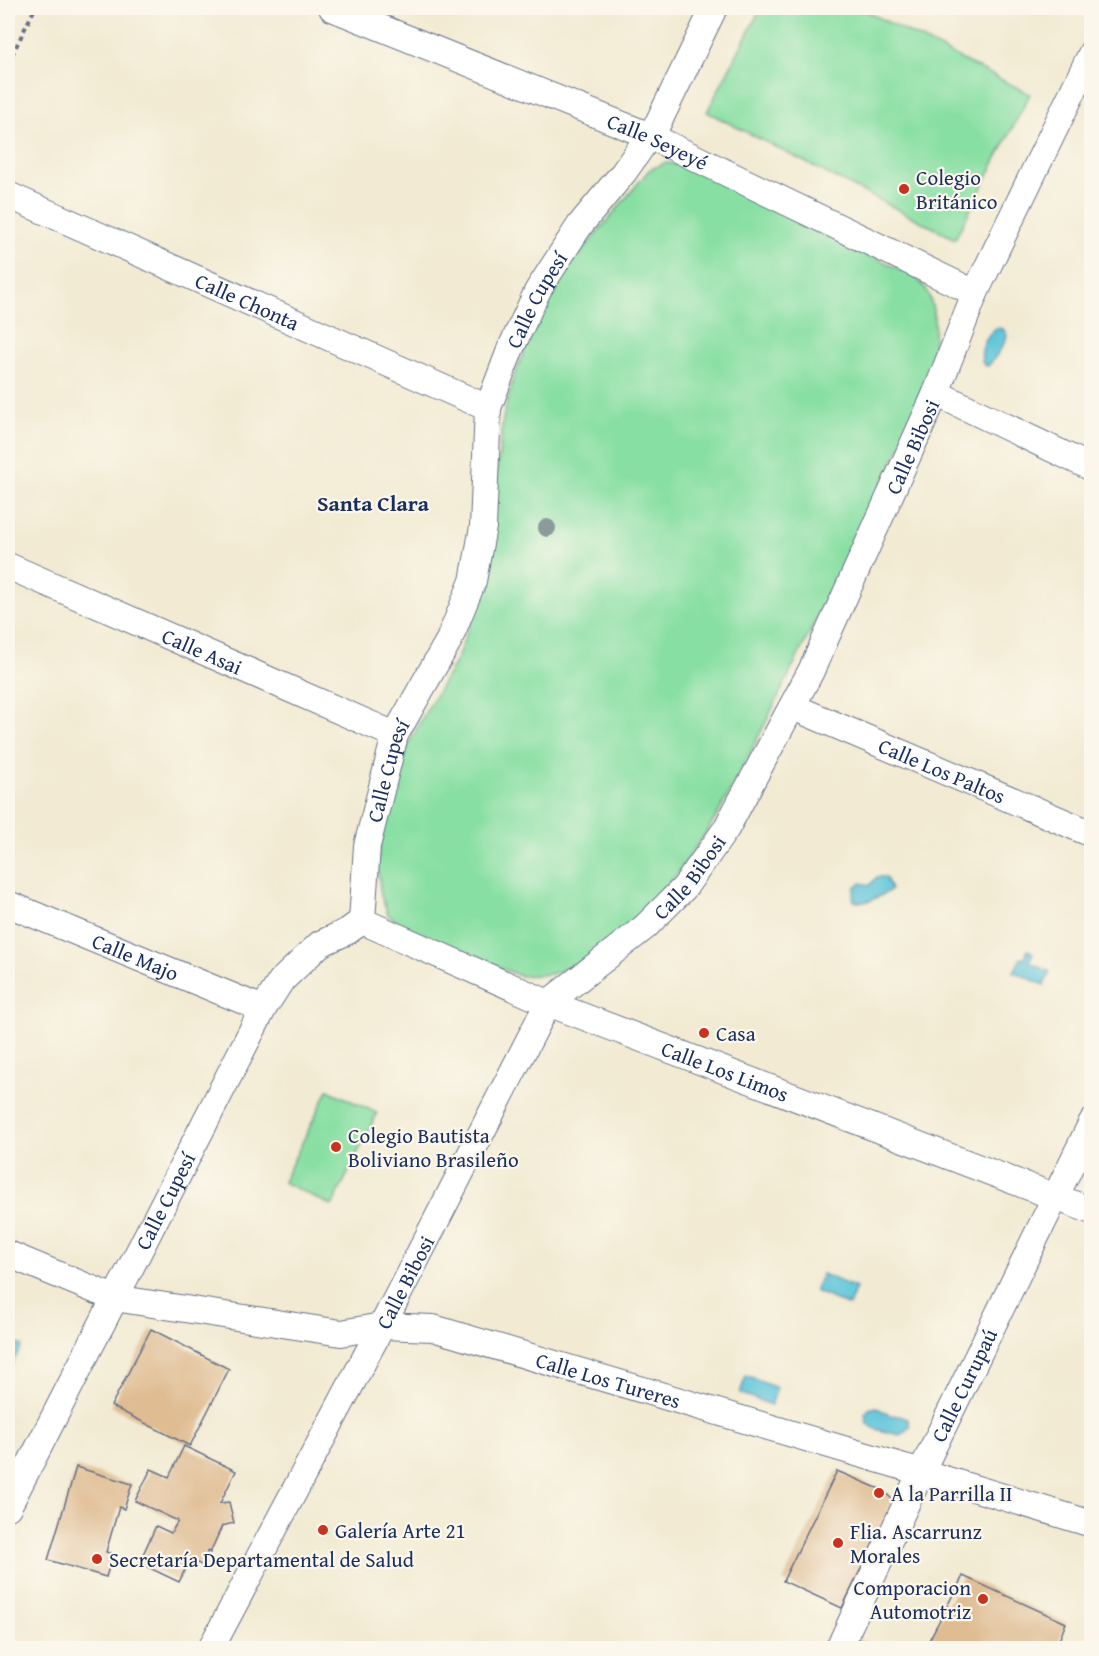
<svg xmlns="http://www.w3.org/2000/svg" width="1099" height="1656" font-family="'Gentium Book Plus',serif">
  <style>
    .green { fill: #88dfa3; stroke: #528780; stroke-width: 1.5 }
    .water { fill: #5dc5d9; stroke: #3c7a9c; stroke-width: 1.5 }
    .building { fill: #dfbc92 }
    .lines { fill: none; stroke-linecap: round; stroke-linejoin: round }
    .street-casing { stroke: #667087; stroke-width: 28 }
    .path { stroke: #667087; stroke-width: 4; stroke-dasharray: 4.5 4.5; stroke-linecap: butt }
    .street { stroke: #fff; stroke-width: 26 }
    .tree { fill: #8b9b9c }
    .poi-dot { fill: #c8321e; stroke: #fbf7ec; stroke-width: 2 }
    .labels { text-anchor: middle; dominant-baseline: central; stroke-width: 4.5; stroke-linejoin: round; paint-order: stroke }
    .street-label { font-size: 21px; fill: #1b2f5e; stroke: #fbf7ec }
    .poi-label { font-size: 21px; fill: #1b2f5e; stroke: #fbf7ec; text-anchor: start }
    .neighbourhood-label { font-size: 22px; font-weight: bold; fill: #1b2f5e; stroke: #fbf7ec }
  </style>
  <rect width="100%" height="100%" fill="#fbf7ec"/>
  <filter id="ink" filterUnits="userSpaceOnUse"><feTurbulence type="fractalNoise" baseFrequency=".0167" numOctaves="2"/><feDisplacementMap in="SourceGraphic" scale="12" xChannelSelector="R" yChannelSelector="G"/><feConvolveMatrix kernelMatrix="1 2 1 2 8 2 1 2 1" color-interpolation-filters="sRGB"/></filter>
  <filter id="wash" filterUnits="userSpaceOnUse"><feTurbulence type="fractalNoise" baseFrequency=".008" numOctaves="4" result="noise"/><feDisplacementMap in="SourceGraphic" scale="24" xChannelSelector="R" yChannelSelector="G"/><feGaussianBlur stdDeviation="1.35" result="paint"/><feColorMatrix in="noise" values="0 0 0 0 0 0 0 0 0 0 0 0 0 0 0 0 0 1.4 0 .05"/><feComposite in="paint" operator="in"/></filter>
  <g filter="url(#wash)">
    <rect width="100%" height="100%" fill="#f2ead2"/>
    <g class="green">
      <polygon points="761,8 860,8 1030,94 955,239 707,112"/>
      <path d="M 665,163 L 689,165 L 915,277 C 919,281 925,286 927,291 C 948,336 920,396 904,439 L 763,728 L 717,816 L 678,873 L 625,931 L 581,962 L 552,974 L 520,976 L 410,930 L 388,915 L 381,895 L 377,863 L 383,822 L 405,752 L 421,720 L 457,659 L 478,602 L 486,566 L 503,418 L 514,376 L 534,329 L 567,269 L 649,170 Z"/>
      <polygon points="328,1090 377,1113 332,1206 283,1182"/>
    </g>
    <g class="water">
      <path d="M 996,328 L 1003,329 C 1006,334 1008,334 1006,339 C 1005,344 991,363 988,366 L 984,365 C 977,352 986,337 996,328 Z"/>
      <path d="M 877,877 L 886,877 L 891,890 C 879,896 868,905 854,901 L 853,897 L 855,887 L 861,883 L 870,885 Z"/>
      <polygon points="1028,950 1033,953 1029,962 1050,972 1044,985 1014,972 1021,958 1024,959"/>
      <polygon points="822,1274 856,1288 849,1306 815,1291"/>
      <polygon points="8,1338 22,1346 8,1371"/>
      <polygon points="746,1376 777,1388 771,1405 740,1393"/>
      <polygon points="876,1407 889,1415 899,1416 908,1419 910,1427 900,1435 875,1429 867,1423 865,1414 869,1409"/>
    </g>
    <g id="blocks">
      <g class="building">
        <polygon points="151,1329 229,1369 190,1446 111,1406"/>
        <polygon points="184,1446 236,1471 220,1503 229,1502 234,1523 222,1526 210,1553 208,1551 201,1565 190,1559 179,1582 139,1563 156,1526 171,1533 178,1521 135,1501 151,1469 169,1477"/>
        <polygon points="76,1467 132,1484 124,1509 119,1507 106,1552 113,1554 106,1577 48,1560"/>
        <polygon points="837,1471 882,1490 892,1499 892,1504 842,1608 783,1581"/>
        <polygon points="963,1576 1066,1623 1056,1648 925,1648"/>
        <polygon points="856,1638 872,1645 871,1648 852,1648"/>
      </g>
    </g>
  </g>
  <g filter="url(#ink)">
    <use href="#blocks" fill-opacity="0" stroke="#667087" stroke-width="1.5"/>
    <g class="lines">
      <defs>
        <g id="street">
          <path id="s1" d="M 332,8 L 650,136 L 975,293"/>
          <path id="s2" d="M 8,195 L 488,408"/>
          <polyline points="936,393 1092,468"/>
          <path id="s3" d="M 8,566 L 395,735"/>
          <path id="s4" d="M 793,707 L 1092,834"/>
          <path id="s5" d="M 8,904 L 263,1009"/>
          <path id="s6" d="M 362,921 L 548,1003 L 1092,1211"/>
          <path id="s7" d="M 8,1254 L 114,1298 L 341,1333 L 382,1326 L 433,1328 L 921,1472 L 1092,1524"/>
          <path id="s8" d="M 8,1507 L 263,1009 L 281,981 L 320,944 L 348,931 L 362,921 L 367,846 L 395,735 L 449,640 L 473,581 L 483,527 L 488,408 L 510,350 L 538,290 L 580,225 L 624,172 L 658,123 L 714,8"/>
          <path id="s9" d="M 211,1648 L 382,1326 L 548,1003 L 645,927 L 684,888 L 726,829 L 811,671 L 936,393 L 975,293 L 1092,52"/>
          <path id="s10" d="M 839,1648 L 921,1472 L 1092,1122"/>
        </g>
      </defs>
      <use href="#street" class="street-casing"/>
      <polyline class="path" points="8,63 35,8"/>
      <use href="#street" class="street"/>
    </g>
    <circle class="tree" cx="547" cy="528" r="9"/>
  </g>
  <g class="poi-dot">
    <circle cx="904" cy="189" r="6"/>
    <circle cx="704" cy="1033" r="6"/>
    <circle cx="336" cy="1147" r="6"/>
    <circle cx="879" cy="1493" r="6"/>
    <circle cx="323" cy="1530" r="6"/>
    <circle cx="838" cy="1543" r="6"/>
    <circle cx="97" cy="1559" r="6"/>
    <circle cx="983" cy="1599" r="6"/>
  </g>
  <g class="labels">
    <g class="street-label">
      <text stroke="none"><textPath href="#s1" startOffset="352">Calle Seyeyé</textPath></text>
      <text stroke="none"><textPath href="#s8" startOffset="1350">Calle Cupesí</textPath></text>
      <text stroke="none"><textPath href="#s2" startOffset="262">Calle Chonta</textPath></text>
      <text stroke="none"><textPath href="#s9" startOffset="1404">Calle Bibosi</textPath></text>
      <text stroke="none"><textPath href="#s3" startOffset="212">Calle Asai</textPath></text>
      <text stroke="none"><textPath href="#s4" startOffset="162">Calle Los Paltos</textPath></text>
      <text stroke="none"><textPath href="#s8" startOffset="848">Calle Cupesí</textPath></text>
      <text stroke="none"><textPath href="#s9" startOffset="918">Calle Bibosi</textPath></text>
      <text stroke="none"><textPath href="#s5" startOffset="138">Calle Majo</textPath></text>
      <text stroke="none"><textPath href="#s6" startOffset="393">Calle Los Limos</textPath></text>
      <text stroke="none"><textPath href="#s8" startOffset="344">Calle Cupesí</textPath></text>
      <text stroke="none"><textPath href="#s9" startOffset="414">Calle Bibosi</textPath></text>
      <text stroke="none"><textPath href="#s7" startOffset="620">Calle Los Tureres</textPath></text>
      <text stroke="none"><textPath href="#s10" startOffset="291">Calle Curupaú</textPath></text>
    </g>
    <g class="poi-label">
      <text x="916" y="177">Colegio<tspan x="916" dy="24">Británico</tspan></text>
      <text x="716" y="1033">Casa</text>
      <text x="348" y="1135">Colegio Bautista<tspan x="348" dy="24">Boliviano Brasileño</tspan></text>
      <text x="891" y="1493">A la Parrilla II</text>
      <text x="335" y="1530">Galería Arte 21</text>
      <text x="850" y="1531">Flia. Ascarrunz<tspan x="850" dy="24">Morales</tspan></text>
      <text x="109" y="1559">Secretaría Departamental de Salud</text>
      <text x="971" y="1587" text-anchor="end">Comporacion<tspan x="971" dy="24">Automotriz</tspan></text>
    </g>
    <g class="neighbourhood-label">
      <text x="373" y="503">Santa Clara</text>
    </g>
  </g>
  <rect width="1099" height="1656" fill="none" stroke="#fbf7ec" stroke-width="30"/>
</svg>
